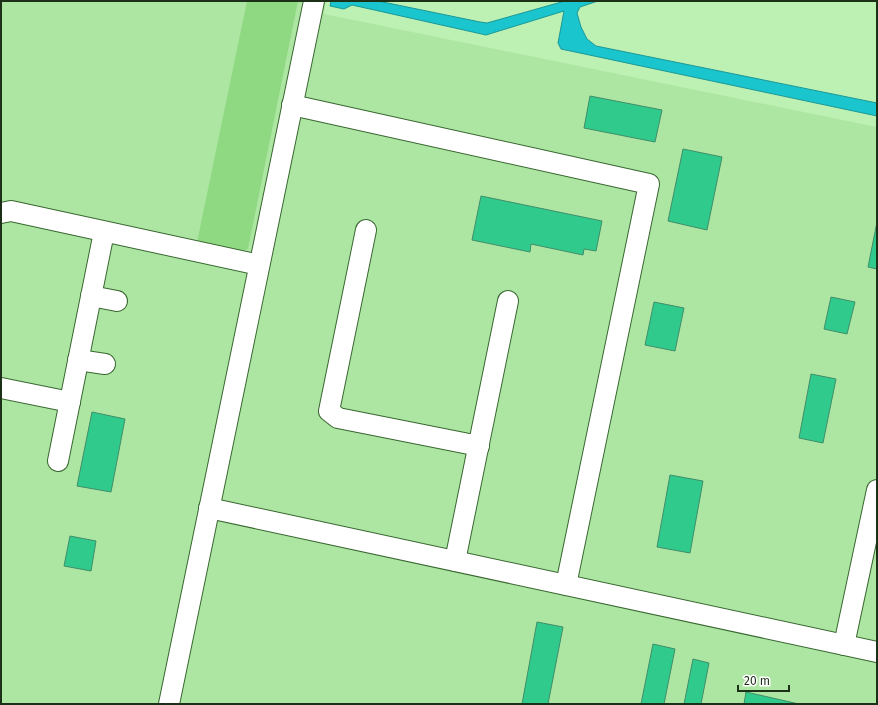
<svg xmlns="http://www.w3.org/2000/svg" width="878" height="705" font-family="'Fira Sans',sans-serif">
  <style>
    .built { fill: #ade6a2 }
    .green { fill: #90d983 }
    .water { fill: #1ac5ce; stroke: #1b9897 }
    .building { fill: #30cb8c; stroke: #3f8e69 }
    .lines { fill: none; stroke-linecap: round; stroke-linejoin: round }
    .minor-casing { stroke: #396731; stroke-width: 22 }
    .minor { stroke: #fff; stroke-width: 20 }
  </style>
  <rect width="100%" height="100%" fill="#bdf0b3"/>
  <polygon class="built" points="1,1 326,1 324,14 877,127 877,704 1,704"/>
  <polygon class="green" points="247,1 298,1 248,249 233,255 196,247"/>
  <polygon class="water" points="331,1 378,1 480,22 487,23 565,1 598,1 580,7 577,13 581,27 587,39 596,46 877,103 877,116 561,49 558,43 564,11 486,35 352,5 344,9 330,6"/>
  <g class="building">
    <polygon points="590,96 662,110 655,142 584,128"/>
    <polygon points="683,149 722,157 707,230 668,221"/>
    <polygon points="481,196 602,221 596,251 584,249 583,255 531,244 530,252 472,240"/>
    <polygon points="877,222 877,269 868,267"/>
    <polygon points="831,297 855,302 847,334 824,329"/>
    <polygon points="654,302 684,308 675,351 645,345"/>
    <polygon points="811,374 836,379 823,443 799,438"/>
    <polygon points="92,412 125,419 111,492 77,486"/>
    <polygon points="670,475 703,481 690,553 657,547"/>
    <polygon points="70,536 96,541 91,571 64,566"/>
    <polygon points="537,622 563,627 548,704 522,704"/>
    <polygon points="653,644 675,649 664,704 641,704"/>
    <polygon points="693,659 709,663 701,704 684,704"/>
    <polygon points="746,692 799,704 744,704"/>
  </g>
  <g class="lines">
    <defs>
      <g id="minor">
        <polyline points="292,105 649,184 566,585"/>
        <polyline points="1,213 11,211 259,265"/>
        <polyline points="366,230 329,411 338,418 479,446"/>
        <polyline points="91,296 117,301"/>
        <polyline points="78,360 105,364"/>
        <polyline points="1,388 70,402"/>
        <polyline points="58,461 104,232"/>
        <polyline points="209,508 877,652"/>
        <polyline points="455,561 508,301"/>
        <polyline points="844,645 877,490"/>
        <polyline points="169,704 314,1"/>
      </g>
    </defs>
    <use href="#minor" class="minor-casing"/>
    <use href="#minor" class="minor"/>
  </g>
  <rect width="878" height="705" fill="none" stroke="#1c3018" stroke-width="4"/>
  <path d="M738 685v6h51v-6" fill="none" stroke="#1c3018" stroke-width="2"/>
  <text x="744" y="685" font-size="12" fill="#1c3018" stroke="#ffffff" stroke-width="3" paint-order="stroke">20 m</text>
</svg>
